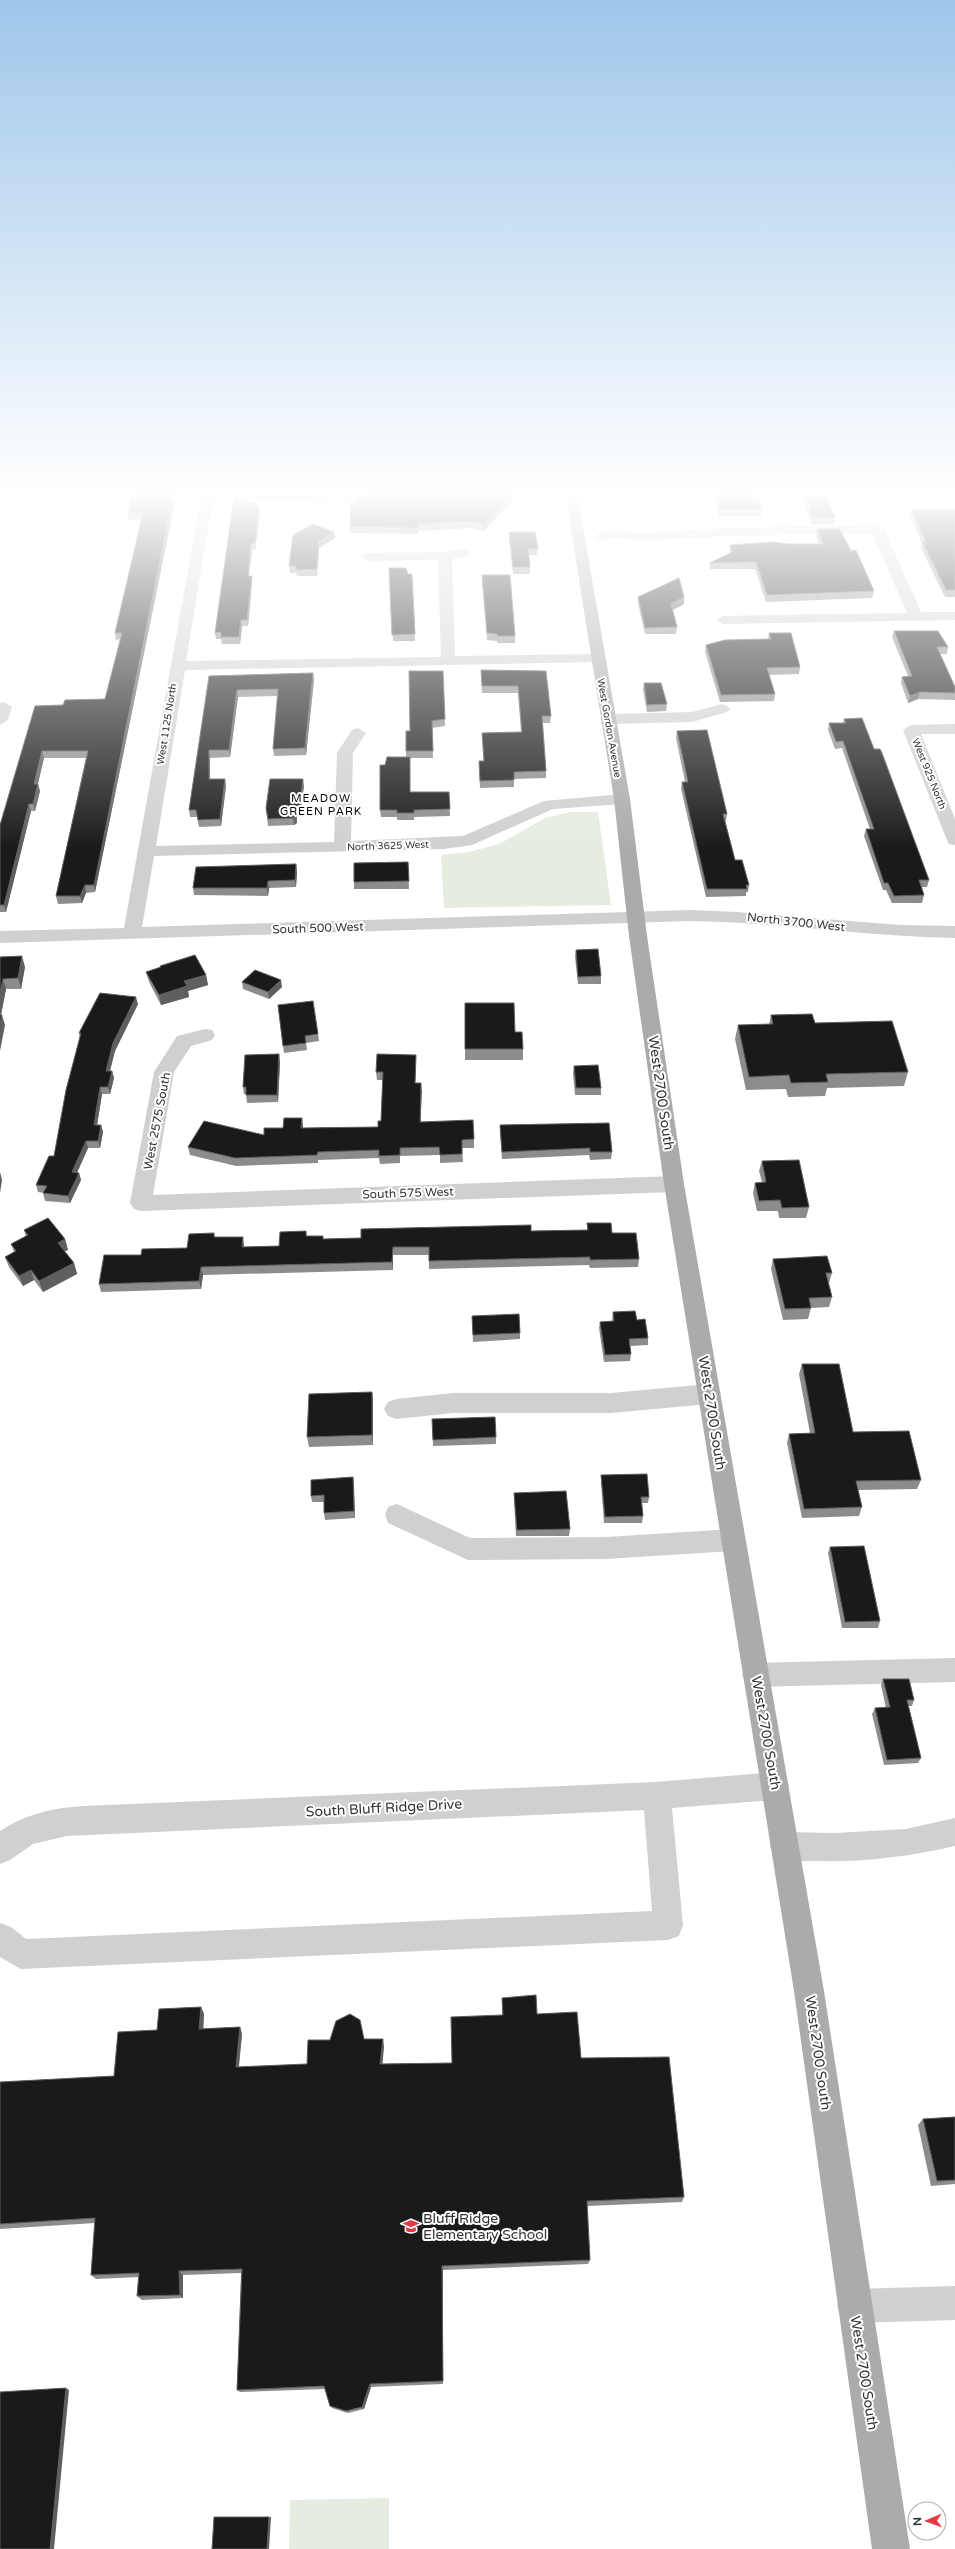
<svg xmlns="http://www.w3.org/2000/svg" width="955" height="2549" font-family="'Varela Round',sans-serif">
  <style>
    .green { fill: #e6ecdf }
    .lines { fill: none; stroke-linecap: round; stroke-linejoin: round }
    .minor { fill: #d0d0d0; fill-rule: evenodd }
    .major { fill: #ababab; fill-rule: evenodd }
    .wall { fill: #8c8c8c }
    .shaded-wall { fill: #5f5f5f }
    .building { fill: #1a1a1a; stroke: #5f5f5f }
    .labels { text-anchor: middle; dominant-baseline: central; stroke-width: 4; stroke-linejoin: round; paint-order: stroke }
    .far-street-label { font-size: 10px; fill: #333; stroke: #fff }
    .far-neighbourhood-label { font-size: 11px; letter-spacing: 1px; fill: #000; stroke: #fff }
    .street-label { font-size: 12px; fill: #333; stroke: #fff }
    .near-street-label { font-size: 14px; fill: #333; stroke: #fff }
    .near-poi-label { font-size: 14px; fill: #333; stroke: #fff; text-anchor: start }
  </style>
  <rect width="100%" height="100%" fill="#fff"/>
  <g class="green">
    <polygon points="571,812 598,812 611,905 444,908 441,855 469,852 499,844 545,818"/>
    <polygon points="389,2498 389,2549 289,2549 290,2500"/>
  </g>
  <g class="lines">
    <g class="minor">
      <path d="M 202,492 L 214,492 L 186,661 L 441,657 L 438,560 L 367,561 L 360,557 L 367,553 L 445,552 L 464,548 L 471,552 L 469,555 L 452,559 L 455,656 L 597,654 L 604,658 L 597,662 L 185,670 L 156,846 L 334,842 L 337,753 L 352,730 L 358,728 L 366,733 L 353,753 L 351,841 L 463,836 L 544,801 L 622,794 L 630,799 L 622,804 L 553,809 L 472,845 L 444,849 L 154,856 L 142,927 L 690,910 L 737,912 L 900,925 L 955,926 L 955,938 C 866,937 778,922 690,921 L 0,943 L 0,931 L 124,928 Z"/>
      <polygon points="877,525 884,529 921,612 955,612 955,620 723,624 716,620 723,616 907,613 872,533 727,536 638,541 614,537 600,542 593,538 600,533 614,529 639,533 727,528"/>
      <polygon points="4,702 12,707 8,720 0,725 0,703"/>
      <polygon points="722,704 727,706 730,709 727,712 692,722 608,724 600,719 608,714 692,712"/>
      <polygon points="955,724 955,734 921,734 955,819 955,845 949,844 947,840 903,730 911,725"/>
      <polygon points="205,1029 212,1030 215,1035 212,1040 191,1046 174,1072 153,1195 674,1176 681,1179 684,1184 681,1189 674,1192 141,1211 134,1209 130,1203 154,1072 177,1036"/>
      <polygon points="709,1384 717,1387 721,1394 717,1401 709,1404 611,1413 453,1413 396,1419 388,1416 384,1409 388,1402 396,1399 453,1393 611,1393"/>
      <polygon points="397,1504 470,1538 606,1537 733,1529 742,1532 746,1540 742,1548 733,1551 606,1559 468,1560 388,1523 385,1515 388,1507"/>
      <polygon points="955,1658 955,1682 755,1687 746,1684 742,1675 746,1666 755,1663"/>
      <path d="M 775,1772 L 785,1776 L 789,1786 L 785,1796 L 775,1800 L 672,1808 L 683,1925 L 679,1936 L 668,1940 L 21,1969 L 0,1957 L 0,1923 L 11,1927 L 26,1939 L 652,1911 L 644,1810 L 67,1836 L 33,1844 L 10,1860 L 0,1864 L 0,1831 C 25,1814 53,1808 83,1806 L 656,1782 Z"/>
      <path d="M 955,1818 L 955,1846 C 908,1857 865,1862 816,1861 C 801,1861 787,1862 774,1856 L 770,1846 L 774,1836 L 784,1832 L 835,1833 L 906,1829 Z"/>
      <polygon points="955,2286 955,2320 854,2323 842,2318 837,2306 842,2294 854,2289"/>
    </g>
    <polygon class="major" points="565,492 577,492 630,799 647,936 684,1184 824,1991 910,2549 872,2549 794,1991 664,1184 629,936 614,799"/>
  </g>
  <g class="wall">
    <polygon points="177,492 95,892 86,893 82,903 58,904 56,896 86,758 44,758 38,784 40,791 35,811 31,811 6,912 0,912 0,825 63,705 105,699 120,639 116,640 115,633 141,520 129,520 128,513"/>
    <polygon points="238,492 530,492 530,493 519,494 483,531 470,528 418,531 418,534 350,533 350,526 359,498 243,500 260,512 255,550 252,550 249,576 252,583 248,626 242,626 240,644 222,644 221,639 216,639 215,633 238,498"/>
    <polygon points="712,492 756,492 762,509 761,516 719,516"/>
    <polygon points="805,495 835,518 834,524 812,525 803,502"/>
    <polygon points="955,509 955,597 945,597 921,548 922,543 910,516 911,510"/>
    <polygon points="817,529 874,591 872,598 766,602 755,569 710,569 710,563 730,553 730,545 819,544 816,536"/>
    <polygon points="334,532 335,538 319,548 317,576 297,576 296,573 290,573 289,566"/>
    <polygon points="509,532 538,549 537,555 529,555 530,567 530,574 513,574 509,539"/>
    <polygon points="389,568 408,574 412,574 415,641 393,641"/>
    <polygon points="482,575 515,636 515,643 497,643 497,641 487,640 482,582"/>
    <polygon points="638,597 684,597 684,604 673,610 677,627 676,634 645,634 638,604"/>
    <polygon points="894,631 948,647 947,654 940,654 955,687 955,700 918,699 908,703 901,683 902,677 908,676 892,637"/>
    <polygon points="769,633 800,667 799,674 769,675 775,694 774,701 720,702 705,652 706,645 768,639"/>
    <polygon points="481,670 546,671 551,716 550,723 542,723 546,771 546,778 514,779 514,787 480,788 479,761 484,761 482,733 521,732 518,693 482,693"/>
    <polygon points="443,671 445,726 432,728 433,758 410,758 410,792 449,792 450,816 414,817 414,820 397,820 397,817 381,817 380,810 385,765 406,757 406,731 410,731"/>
    <polygon points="313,673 314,680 306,755 274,756 273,749 278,696 238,697 230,757 210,758 210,779 225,779 226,786 221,826 199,827 197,817 190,817 189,810 209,676"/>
    <polygon points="644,683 667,704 666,711 647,712 643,690"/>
    <polygon points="844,719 874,749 929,880 927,887 921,887 924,895 922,903 892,903 886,890 883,890 864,836 866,829 870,829 842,748 835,749 828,730 829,723 843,723"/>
    <polygon points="677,731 727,814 726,821 725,821 735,860 749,885 748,892 746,892 746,896 706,897 681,789 682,782 685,782 676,738"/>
    <polygon points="304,786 300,813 297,814 297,823 294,825 268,826 266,808"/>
    <polygon points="408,862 409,889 354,889 354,882"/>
    <polygon points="296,864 297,872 296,887 269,888 268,896 194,895 193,888"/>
    <polygon points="576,950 601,976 601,984 578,984 575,957"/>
    <polygon points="0,957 25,967 21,989 6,989 1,1015 0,1025"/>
    <polygon points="160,966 206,975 208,985 188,991 189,997 161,1005 149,982 146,972 160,967"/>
    <polygon points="242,982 282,987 269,999 243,989"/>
    <polygon points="465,1003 523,1049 523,1060 465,1060"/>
    <polygon points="138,1004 115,1051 110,1071 112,1071 114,1078 110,1094 102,1094 97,1125 101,1125 103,1132 100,1148 88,1148 77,1173 79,1173 81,1180 70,1203 45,1201 43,1193 44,1193 38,1192 36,1185 54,1156 80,1038 79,1033"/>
    <polygon points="278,1005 318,1034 319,1041 306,1043 307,1050 284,1053"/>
    <polygon points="771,1015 815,1023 908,1072 904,1086 827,1088 825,1096 788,1097 786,1089 746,1090 735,1039 738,1025 769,1025"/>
    <polygon points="280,1062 278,1102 247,1103 246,1094 244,1094 243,1087"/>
    <polygon points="416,1063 415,1083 421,1083 421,1122 474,1139 474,1148 462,1148 463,1162 440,1163 440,1155 400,1156 400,1163 380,1164 379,1158 318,1160 318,1163 236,1166 190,1155 188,1147 264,1135 283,1128 302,1118 303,1128 378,1127 381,1121 383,1080 377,1080 376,1072"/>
    <polygon points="574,1066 601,1088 601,1095 575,1095 573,1073"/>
    <polygon points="500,1125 612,1152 611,1159 590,1160 589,1155 502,1159 500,1132"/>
    <polygon points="762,1161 809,1207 806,1218 779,1218 778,1211 757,1211 753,1193 755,1183 762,1182 759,1171"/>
    <polygon points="587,1223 612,1233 639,1259 638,1267 590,1268 589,1265 429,1269 429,1255 393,1255 393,1270 203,1275 201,1289 101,1292 99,1284 141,1255 187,1248 214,1233 215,1237 244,1245 244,1247 279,1246 306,1231 307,1236 324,1239 361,1238 531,1231 587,1230"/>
    <polygon points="24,1230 65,1239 68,1250 64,1251 74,1263 77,1274 43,1292 34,1280 23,1286 9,1267 5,1257 14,1252 11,1244 26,1237"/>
    <polygon points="773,1259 832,1273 829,1283 828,1283 832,1297 829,1307 811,1308 808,1319 783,1320 771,1269"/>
    <polygon points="613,1312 637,1320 648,1338 648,1345 630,1346 631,1354 630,1361 604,1362 599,1328 600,1322 612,1321"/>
    <polygon points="472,1316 520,1333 520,1339 473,1342"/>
    <polygon points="802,1364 853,1432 921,1480 917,1489 858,1490 862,1507 859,1516 802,1518 787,1443 789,1434 810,1433 799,1374"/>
    <polygon points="372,1392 373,1402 373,1445 309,1447 307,1437"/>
    <polygon points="432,1419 496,1437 496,1444 433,1446"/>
    <polygon points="601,1475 649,1497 648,1503 642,1503 643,1516 642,1523 604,1523 601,1482"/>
    <polygon points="353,1477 355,1518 325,1520 324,1513 324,1502 312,1502 311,1496"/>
    <polygon points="514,1493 570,1529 569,1536 516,1536 514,1499"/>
    <polygon points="830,1547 880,1621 878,1628 842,1628 828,1553"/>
    <polygon points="883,1679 914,1700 912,1706 908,1706 921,1758 918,1763 884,1765 872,1714 875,1708 886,1708 881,1685"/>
    <polygon points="502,1998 537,2014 581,2058 684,2197 682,2202 587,2206 590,2260 588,2264 443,2270 443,2384 371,2387 364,2409 348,2413 332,2408 330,2406 325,2389 240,2392 237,2390 241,2273 183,2275 183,2298 142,2300 137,2296 139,2277 96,2279 91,2275 95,2223 0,2229 0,2082 114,2076 157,2030 201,2007 204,2014 203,2029 240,2027 242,2034 239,2067 307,2064 364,2039 384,2046 382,2064 452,2063 502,2015"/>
    <polygon points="955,2117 955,2184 931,2186 918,2125 923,2119"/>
  </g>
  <g class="shaded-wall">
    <polygon points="174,492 177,492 95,892 94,885"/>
    <polygon points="514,492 519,492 519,494 483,531 483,524"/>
    <polygon points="259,505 260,512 255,550 255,543"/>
    <polygon points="334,532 335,538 319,548 317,576 317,569 319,541"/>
    <polygon points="251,543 252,550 248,583 248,576"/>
    <polygon points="252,576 252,583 248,626 247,620"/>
    <polygon points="684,597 684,604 671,611 671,604"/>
    <polygon points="241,620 242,626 240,644 239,637"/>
    <polygon points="313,673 314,680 306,755 305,748"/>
    <polygon points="237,690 238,697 230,757 229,750"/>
    <polygon points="920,692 918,699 908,703 910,696"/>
    <polygon points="209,750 210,758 210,786 209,779"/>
    <polygon points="42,751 44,758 36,791 34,784"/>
    <polygon points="225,779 226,786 221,826 220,819"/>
    <polygon points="303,779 304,786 300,813 300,806"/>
    <polygon points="38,784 40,791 35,811 33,804"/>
    <polygon points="29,804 31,811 6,912 4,905"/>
    <polygon points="297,806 297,823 294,825 293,818"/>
    <polygon points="296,864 297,872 296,887 295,880"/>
    <polygon points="268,881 269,888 268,896 267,888"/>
    <polygon points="85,885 86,893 82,903 80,896"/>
    <polygon points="22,956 25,967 21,989 18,978"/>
    <polygon points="206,975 208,985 188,991 189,997 161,1005 159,995 184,981"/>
    <polygon points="3,979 6,989 0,1020 0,993"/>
    <polygon points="281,980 282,987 269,999 268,992"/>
    <polygon points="136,997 138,1004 115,1051 108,1078 106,1071 113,1043"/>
    <polygon points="2,1015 5,1025 0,1051 0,1025"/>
    <polygon points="279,1054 280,1062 278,1102 277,1095"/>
    <polygon points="112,1071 114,1078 110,1094 108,1087"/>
    <polygon points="421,1083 422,1092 420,1130 420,1122"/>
    <polygon points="100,1087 102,1094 96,1132 94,1125"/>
    <polygon points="302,1118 303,1126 302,1136 301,1128"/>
    <polygon points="101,1125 103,1132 100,1148 98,1141"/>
    <polygon points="86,1141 88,1148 74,1179 72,1172"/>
    <polygon points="0,1172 2,1180 0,1193"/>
    <polygon points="79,1173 81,1180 70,1203 68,1196"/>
    <polygon points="243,1237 244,1245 244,1255 242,1247"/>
    <polygon points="65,1239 68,1250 61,1253 58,1243"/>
    <polygon points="393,1247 393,1270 392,1262"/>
    <polygon points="74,1263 77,1274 43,1292 39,1281"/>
    <polygon points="201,1267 203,1275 201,1289 199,1281"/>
    <polygon points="31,1270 34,1280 23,1286 19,1276"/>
    <polygon points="372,1392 373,1402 373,1445 372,1435"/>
    <polygon points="353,1477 354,1484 355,1518 354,1511"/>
    <polygon points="201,2007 204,2014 203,2035 199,2029"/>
    <polygon points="240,2027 242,2034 238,2073 236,2067"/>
    <polygon points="383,2039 384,2046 382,2070 380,2064"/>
    <polygon points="442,2266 443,2270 443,2384 443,2381"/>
    <polygon points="179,2271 183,2275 183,2298 180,2295"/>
    <polygon points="370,2384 371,2387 364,2409 362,2407"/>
    <polygon points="66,2388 69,2390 54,2549 50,2549"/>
    <polygon points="269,2517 271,2517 269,2549 267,2549"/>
  </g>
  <g class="building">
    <polygon points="133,492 174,492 94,885 85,885 80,896 56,896 88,751 42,751 34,784 38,784 33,804 29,804 4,905 0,905 0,825 35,706 63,705 65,700 105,699 122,633 115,633 143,513 128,513"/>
    <polygon points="238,492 358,492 238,494"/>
    <polygon points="370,492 514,492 483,524 470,521 418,524 418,528 350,526 351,503"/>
    <polygon points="714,492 756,492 762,509 720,509"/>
    <polygon points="805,495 826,495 835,518 813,518"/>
    <polygon points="234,497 259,505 255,543 251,543 248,576 252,576 247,620 241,620 239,637 221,637 221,632 215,633"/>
    <polygon points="955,509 955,590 946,590 922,541 926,541 911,510"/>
    <polygon points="313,524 334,532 319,541 317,569 296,570 296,566 289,566 293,535"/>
    <polygon points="817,529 840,529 851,551 856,550 874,591 767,595 756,562 710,563 732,552 730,545 773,542 789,544 823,544"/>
    <polygon points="509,532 535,532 538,549 528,549 530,567 513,567"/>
    <polygon points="389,568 406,568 408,574 412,574 415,634 392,635"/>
    <polygon points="482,575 510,575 515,636 497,636 497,634 487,633"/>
    <polygon points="679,578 684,597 671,604 677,627 645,628 638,597"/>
    <polygon points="894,631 938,631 948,647 937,647 955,687 955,693 920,692 910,696 902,677 912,676"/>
    <polygon points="769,633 791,633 800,667 767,668 775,694 721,695 706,645 725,640 771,639"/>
    <polygon points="481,670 546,671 551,716 542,716 546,771 514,772 514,780 480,781 479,761 484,761 482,733 522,732 518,686 482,686"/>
    <polygon points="409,671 443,671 445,719 432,721 433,751 406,751 406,731 410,731"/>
    <polygon points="313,673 305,748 273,749 278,689 237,690 229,750 209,750 209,779 225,779 220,819 198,820 196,810 189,810 209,676"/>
    <polygon points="644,683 661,683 667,704 647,705"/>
    <polygon points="862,718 874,749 880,749 882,753 929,880 919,880 924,895 894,896 888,883 884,883 866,829 874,829 843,741 836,742 829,723 846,723 844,719"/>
    <polygon points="707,730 727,814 723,814 735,860 742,860 749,885 746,885 747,889 707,889 682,782 688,782 677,731"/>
    <polygon points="387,757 410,757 410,792 449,792 450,809 414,810 414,813 397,813 397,810 380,810 380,765 385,765"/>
    <polygon points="270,779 303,779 300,806 297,806 296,816 293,818 268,819 266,808"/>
    <polygon points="408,862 409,881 354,882 354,863"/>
    <polygon points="296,864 295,880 268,881 267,888 193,888 196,867"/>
    <polygon points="598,949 601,976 578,977 576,950"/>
    <polygon points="195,955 206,975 184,981 187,986 159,995 146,972 161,967 160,966"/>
    <polygon points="22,956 18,978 3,979 0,993 0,957"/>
    <polygon points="255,970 281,980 268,992 242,982"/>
    <polygon points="100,993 136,997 113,1043 106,1071 112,1071 108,1087 100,1087 94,1125 101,1125 98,1141 86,1141 72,1172 79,1173 68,1196 43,1193 47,1186 36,1185 49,1156 54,1156 66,1090 81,1033 79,1033"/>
    <polygon points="313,1001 318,1034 305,1036 306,1043 283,1046 278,1005"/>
    <polygon points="465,1003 514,1003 515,1032 522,1032 523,1049 465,1049"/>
    <polygon points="812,1014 815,1023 892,1021 908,1072 826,1074 828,1082 791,1083 789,1075 749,1077 738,1025 773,1024 771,1015"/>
    <polygon points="0,1015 2,1015 0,1025"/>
    <polygon points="279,1054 277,1095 246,1095 246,1087 243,1087 245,1055"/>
    <polygon points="377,1054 416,1055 415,1083 421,1083 420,1122 473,1120 474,1139 462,1140 462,1154 440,1155 439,1147 400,1148 400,1155 379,1156 379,1150 318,1152 317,1155 235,1158 188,1147 204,1121 264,1135 264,1128 283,1128 284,1118 302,1118 301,1128 378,1127 378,1121 381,1121 383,1072 376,1072"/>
    <polygon points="598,1065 601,1088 576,1088 574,1066"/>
    <polygon points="609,1123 612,1152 590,1152 590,1148 502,1152 500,1125"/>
    <polygon points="799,1160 809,1207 782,1208 780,1200 759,1201 755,1183 766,1182 762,1161"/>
    <polygon points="48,1218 65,1239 58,1243 74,1263 39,1281 31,1270 19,1276 5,1257 16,1251 11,1244 28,1235 24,1230"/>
    <polygon points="587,1223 611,1223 612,1233 636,1233 639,1259 590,1260 590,1257 429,1261 429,1247 393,1247 392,1262 201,1267 199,1281 99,1284 104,1255 141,1255 142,1249 187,1248 189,1234 214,1233 214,1237 243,1237 242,1247 279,1246 280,1232 306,1231 306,1236 323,1236 323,1239 361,1238 361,1229 531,1225 531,1231 588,1230"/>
    <polygon points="827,1256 832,1273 826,1273 832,1297 809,1298 811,1308 785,1309 773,1259"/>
    <polygon points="635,1311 637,1320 645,1319 648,1338 629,1339 631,1354 605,1355 600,1322 614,1321 613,1312"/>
    <polygon points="519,1314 520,1333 473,1335 472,1316"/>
    <polygon points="802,1364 839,1364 853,1432 909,1431 921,1480 856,1481 862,1507 804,1509 789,1434 815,1433"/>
    <polygon points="372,1392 372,1435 307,1437 309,1394"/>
    <polygon points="495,1417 496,1437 433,1440 432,1419"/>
    <polygon points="647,1474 649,1497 641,1497 643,1516 605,1517 601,1475"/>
    <polygon points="353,1477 354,1511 324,1513 324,1495 311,1496 311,1480"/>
    <polygon points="566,1491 570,1529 517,1530 514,1493"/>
    <polygon points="864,1546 880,1621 845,1622 830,1547"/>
    <polygon points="883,1679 909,1679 914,1700 907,1700 921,1758 887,1760 875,1708 890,1707"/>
    <polygon points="536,1995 537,2014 577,2012 581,2058 669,2057 684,2197 587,2201 590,2260 442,2266 443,2381 370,2384 362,2407 346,2411 330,2406 324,2386 237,2390 242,2269 179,2271 180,2295 137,2296 139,2273 91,2275 95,2218 0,2224 0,2082 114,2076 118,2032 157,2030 159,2009 201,2007 199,2029 240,2027 236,2067 307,2064 308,2040 330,2040 336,2021 350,2014 360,2020 364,2039 383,2039 380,2064 452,2063 451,2017 503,2015 502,1998"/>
    <polygon points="955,2117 955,2180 937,2181 923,2119"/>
    <polygon points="66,2388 50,2549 0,2549 0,2392"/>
    <polygon points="214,2517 269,2517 267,2549 212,2549"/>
  </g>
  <linearGradient id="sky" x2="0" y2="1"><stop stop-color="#9ec6ea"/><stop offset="0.58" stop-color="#fff"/><stop offset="1" stop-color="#fff" stop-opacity="0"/></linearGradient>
  <rect width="955" height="849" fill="url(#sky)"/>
  <defs>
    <symbol id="school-bare" viewBox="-9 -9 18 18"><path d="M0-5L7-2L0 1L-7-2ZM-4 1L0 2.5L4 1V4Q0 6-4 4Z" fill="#e63946" stroke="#fff" stroke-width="2.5" paint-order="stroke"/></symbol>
  </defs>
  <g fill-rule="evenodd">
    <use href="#school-bare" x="400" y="2215" width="22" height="22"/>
  </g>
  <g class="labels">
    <g class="far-street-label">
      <text transform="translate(167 724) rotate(-81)">West 1125 North</text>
      <text transform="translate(609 728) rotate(80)">West Gordon Avenue</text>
      <text transform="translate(929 774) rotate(68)">West 925 North</text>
      <text transform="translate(388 846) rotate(-2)">North 3625 West</text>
    </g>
    <g class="far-neighbourhood-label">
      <text x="321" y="798">MEADOW<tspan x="321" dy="13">GREEN PARK</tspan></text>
    </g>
    <g class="street-label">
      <text transform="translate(796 922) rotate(6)">North 3700 West</text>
      <text transform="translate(318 928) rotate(-2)">South 500 West</text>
      <text transform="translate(157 1121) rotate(-79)">West 2575 South</text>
      <text transform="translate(408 1193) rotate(-2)">South 575 West</text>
    </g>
    <g class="near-street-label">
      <text transform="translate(661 1093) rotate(82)">West 2700 South</text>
      <text transform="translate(712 1413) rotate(81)">West 2700 South</text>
      <text transform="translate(766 1733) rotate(80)">West 2700 South</text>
      <text transform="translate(384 1808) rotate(-3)">South Bluff Ridge Drive</text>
      <text transform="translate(818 2053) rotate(82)">West 2700 South</text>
      <text transform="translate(864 2373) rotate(81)">West 2700 South</text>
    </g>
    <g class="near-poi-label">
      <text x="423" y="2218">Bluff Ridge<tspan x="423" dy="16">Elementary School</tspan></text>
    </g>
  </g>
  <g transform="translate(927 2521) rotate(268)"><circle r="19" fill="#ffffff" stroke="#adadad"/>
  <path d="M0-3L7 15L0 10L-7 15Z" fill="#e63946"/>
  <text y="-6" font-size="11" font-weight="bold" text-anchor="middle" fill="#333333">N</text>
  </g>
</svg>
